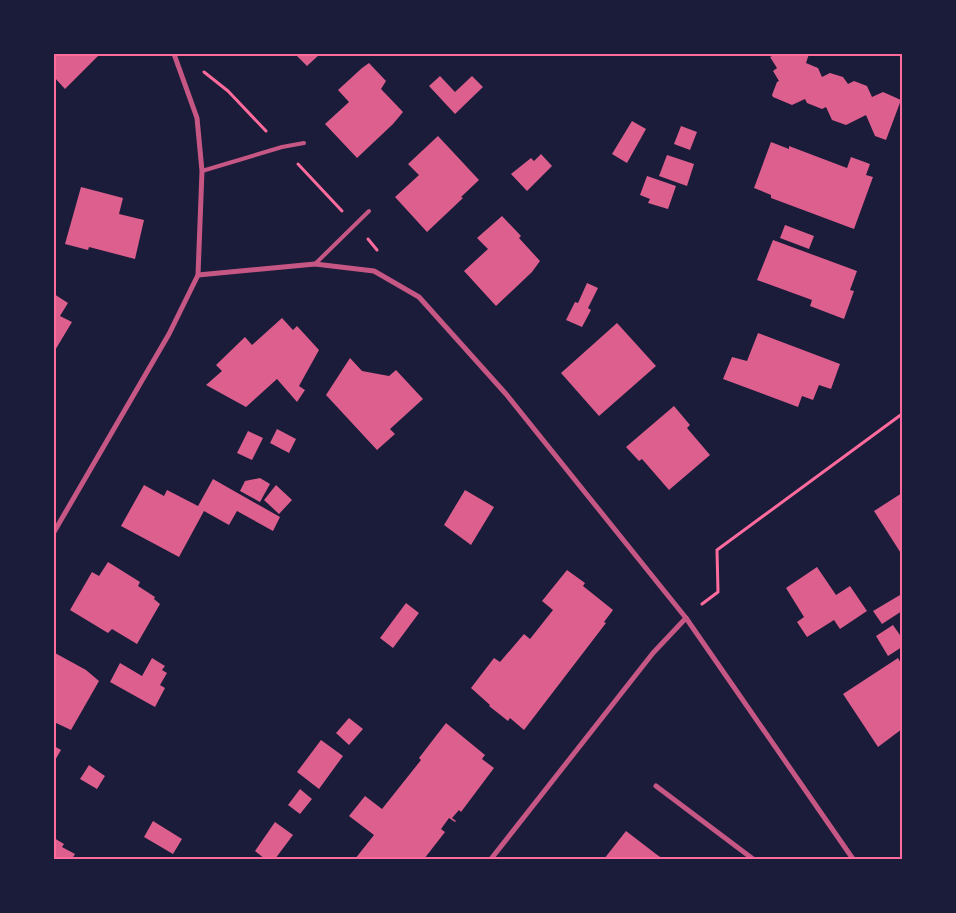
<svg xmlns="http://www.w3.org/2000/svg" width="956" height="913" font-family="Lato,sans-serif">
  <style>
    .building { fill: #dd5f8e }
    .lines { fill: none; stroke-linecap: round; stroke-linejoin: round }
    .path { stroke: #ff6b9d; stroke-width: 3 }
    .service { stroke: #c65784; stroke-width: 4 }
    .minor { stroke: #c65784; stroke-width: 5 }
    .neatline { fill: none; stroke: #ff6b9d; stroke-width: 2 }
  </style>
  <rect width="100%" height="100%" fill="#1b1b3a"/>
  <g class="building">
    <polygon points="54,54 100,54 65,89 54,77"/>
    <polygon points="295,54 320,54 307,66"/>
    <polygon points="776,54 809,54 806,63 818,68 822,77 830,73 843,77 848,84 854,81 867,86 872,97 883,92 901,100 886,140 875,136 866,115 846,125 832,120 826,107 822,109 807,103 805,99 792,105 773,97 772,95 777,82 779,81 773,71 777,68 770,57"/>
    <polygon points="369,63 386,81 381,89 403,112 393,124 357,158 325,124 349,102 338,90 362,68"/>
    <polygon points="440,76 455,92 472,76 483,87 455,114 429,86"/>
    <polygon points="632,121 646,129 627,163 612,154"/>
    <polygon points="681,126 697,132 690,150 674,144"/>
    <polygon points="438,136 479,180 461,197 463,198 427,232 395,197 419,175 408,164"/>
    <polygon points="771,142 789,149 789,146 847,168 851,157 870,164 866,175 873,177 854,229 771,198 771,195 754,188"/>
    <polygon points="541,154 552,166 527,191 511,174 531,158 534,161"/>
    <polygon points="667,155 694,164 687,186 659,176"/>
    <polygon points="647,176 676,186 668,209 648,203 650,199 640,195"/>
    <polygon points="81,187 123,198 119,214 144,220 135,259 89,247 88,250 65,244"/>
    <polygon points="502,216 521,236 519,238 540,261 532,272 496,306 464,271 488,249 477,238"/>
    <polygon points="785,225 814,236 809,249 780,238"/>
    <polygon points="773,240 857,271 850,290 854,291 844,319 810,306 812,300 757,280"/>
    <polygon points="587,283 598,288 588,308 591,310 582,327 566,320 575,302 578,303"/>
    <polygon points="54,294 68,303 60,316 72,322 54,352"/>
    <polygon points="282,318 293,330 297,326 319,350 299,386 305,390 297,402 277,379 246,407 206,385 222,371 216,365 245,337 252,345"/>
    <polygon points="617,323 656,366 599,416 561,373"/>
    <polygon points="758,333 840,364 831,389 819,385 813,400 802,396 798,407 723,379 732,357 747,361"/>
    <polygon points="350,358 362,371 389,376 396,370 423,399 390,429 395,434 377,450 326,395"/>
    <polygon points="674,406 690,425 687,428 710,455 669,490 642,459 639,461 626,447"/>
    <polygon points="277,429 296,439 289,453 270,443"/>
    <polygon points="248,431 263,438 252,460 237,453"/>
    <polygon points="260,478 270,484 260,502 240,491 245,481"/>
    <polygon points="213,479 280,517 273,531 237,511 229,525 204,511 179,557 121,526 144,485 164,496 167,490 198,506"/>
    <polygon points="276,485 292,500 279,514 264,500"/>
    <polygon points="465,490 494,507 471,545 444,525"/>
    <polygon points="902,493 902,555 874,511"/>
    <polygon points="108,562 140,582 138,586 155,597 154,599 160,604 137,644 112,629 108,633 70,610 92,572 99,576"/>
    <polygon points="817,567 836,595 850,586 867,611 840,629 834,620 807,637 797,622 804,617 786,588"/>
    <polygon points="567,570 585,583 583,586 613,610 604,622 606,623 524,730 510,718 508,721 489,706 490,705 471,688 494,658 500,662 524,634 530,639 553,610 542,601"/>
    <polygon points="900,595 902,598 902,611 882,624 873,611"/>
    <polygon points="406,603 419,613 393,648 380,638"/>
    <polygon points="893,625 902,638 902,647 888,656 876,636"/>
    <polygon points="55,653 86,670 99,681 71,730 54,722"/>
    <polygon points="152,658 165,666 162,670 167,673 160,685 165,688 155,707 110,682 120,663 142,676"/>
    <polygon points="898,658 902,665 902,729 878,747 843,694"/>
    <polygon points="349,718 363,729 349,745 336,733"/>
    <polygon points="446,723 485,755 482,759 494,768 461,812 459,810 452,818 456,821 455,822 449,818 441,829 445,832 424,859 355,859 374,835 349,816 365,796 382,809 421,760 419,758"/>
    <polygon points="321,740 343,756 319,789 297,772"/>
    <polygon points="54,746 61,750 54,762"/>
    <polygon points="89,765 105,776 97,789 80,779"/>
    <polygon points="300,789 312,799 300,814 288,805"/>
    <polygon points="153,821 182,839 173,854 144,837"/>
    <polygon points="275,822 293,835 275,859 265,859 255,851"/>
    <polygon points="626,831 656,854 663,859 604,859"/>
    <polygon points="54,838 64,844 62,847 75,854 72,859 54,859"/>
  </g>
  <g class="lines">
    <g class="path">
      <polyline points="204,72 228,91 266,131"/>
      <polyline points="298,164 342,211"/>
      <polyline points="368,239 377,250"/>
      <polyline points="702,604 718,592 717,550 902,414"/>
    </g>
    <g class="service">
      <polyline points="202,171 282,147 304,143"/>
      <polyline points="315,264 369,211"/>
    </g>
    <g class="minor">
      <polyline points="198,275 315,264 374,271 419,297 506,394 686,618 853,859"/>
      <polyline points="54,532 169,334 198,275 202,171 197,118 174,54"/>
      <polyline points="656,786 753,859"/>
      <polyline points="491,859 653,653 686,618"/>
    </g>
  </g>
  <rect width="956" height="913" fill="none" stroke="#1b1b3a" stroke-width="110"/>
  <rect x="55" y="55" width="846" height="803" class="neatline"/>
</svg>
